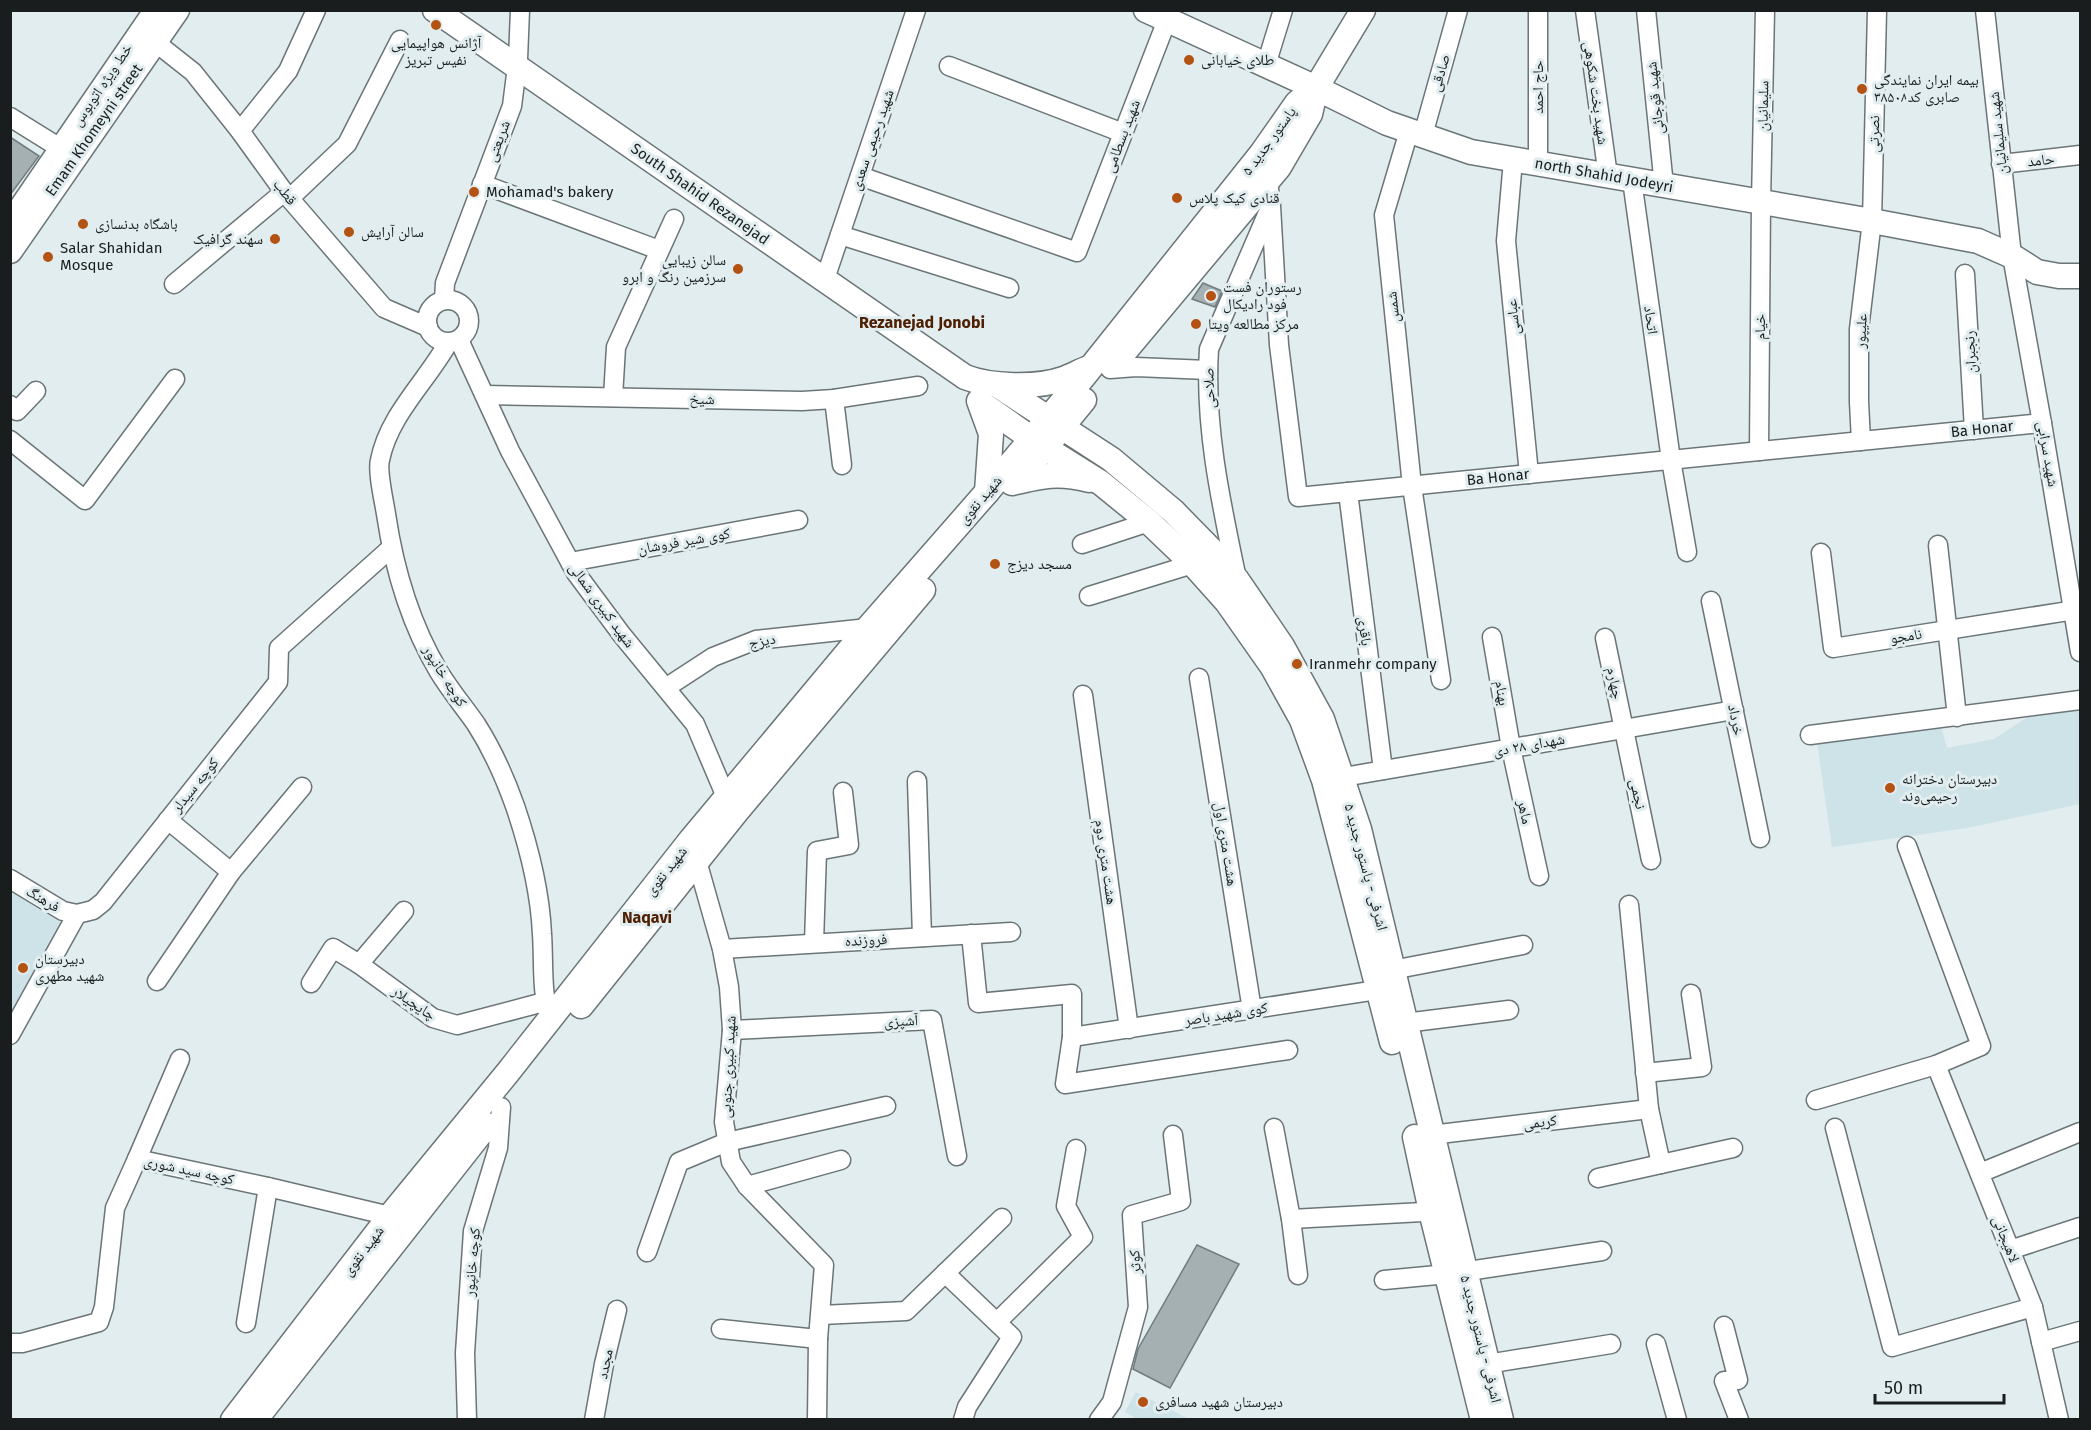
<svg xmlns="http://www.w3.org/2000/svg" width="2091" height="1430" font-family="'Fira Sans','Noto Naskh Arabic',sans-serif">
  <style>
    .built { fill: #cee3e7 }
    .building { fill: #a4b0b2; stroke: #727c7e; stroke-width: 1.5 }
    .lines { fill: none; stroke-linecap: round; stroke-linejoin: round }
    .minor-casing { stroke: #6b7577; stroke-width: 21 }
    .major-casing { stroke: #6b7577; stroke-width: 27 }
    .minor { stroke: #fff; stroke-width: 18 }
    .major { stroke: #fff; stroke-width: 24 }
    .poi-dot { fill: #b35213; stroke: #e1edef; stroke-width: 2 }
    .labels { text-anchor: middle; dominant-baseline: central; stroke-width: 6; stroke-linejoin: round; paint-order: stroke }
    .poi-label { font-size: 15px; fill: #191d1e; stroke: #e1edef; text-anchor: start }
    .street-label { font-size: 15px; fill: #191d1e; stroke: #e1edef }
    .neighbourhood-label { font-size: 16px; font-weight: bold; fill: #4f2004; stroke: #e1edef }
  </style>
  <rect width="100%" height="100%" fill="#e1edef"/>
  <g class="built">
    <polygon points="2080,710 2080,804 1967,828 1832,847 1817,742 1941,726 1947,748 1994,739 2031,715"/>
    <polygon points="11,892 61,923 11,1014"/>
    <polygon points="1136,1392 1189,1419 1133,1419 1134,1417 1125,1412"/>
  </g>
  <g class="building">
    <polygon points="10,137 39,156 10,195"/>
    <polygon points="1203,283 1222,291 1215,307 1192,299"/>
    <polygon points="1197,1245 1239,1264 1170,1388 1133,1369 1138,1349"/>
  </g>
  <g class="lines">
    <defs>
      <g id="minor">
        <polyline points="1585,10 1608,176"/>
        <polyline points="1646,10 1664,186"/>
        <polyline points="1985,10 2012,256 2042,423 2080,652"/>
        <polyline points="155,42 193,72 240,131 284,192 384,308 428,327"/>
        <polyline points="1266,65 1283,10"/>
        <polyline points="949,66 1123,133"/>
        <polyline points="10,117 68,153"/>
        <polyline points="240,131 288,71 316,10"/>
        <polyline points="1409,131 1384,215 1412,486 1441,680"/>
        <polyline points="1423,135 1458,10"/>
        <polyline points="1513,160 1506,241 1529,474"/>
        <polyline points="1538,164 1538,10"/>
        <polyline points="2001,164 2080,155"/>
        <polyline points="1267,172 1271,206 1279,345 1298,497 2042,423"/>
        <polyline points="860,176 1077,252 1167,20"/>
        <polyline points="1632,180 1671,460 1687,552"/>
        <polyline points="482,184 659,250"/>
        <polyline points="290,198 347,144 400,40"/>
        <polyline points="10,219 153,10"/>
        <polyline points="840,235 1009,288"/>
        <polyline points="828,270 916,10"/>
        <polyline points="1965,274 1974,430"/>
        <polyline points="174,284 284,192"/>
        <circle cx="448" cy="321" r="21"/>
        <polyline points="444,300 445,283 512,106 518,59 520,10"/>
        <polyline points="459,340 510,451 576,573 622,635 695,724 726,797"/>
        <path d="M 448,343 C 426,382 389,415 380,460 C 377,471 384,501 386,514 C 394,568 411,625 439,672 C 450,690 464,707 476,724 C 492,749 505,778 515,806 C 529,847 540,891 542,934 C 544,963 541,992 550,1020"/>
        <polyline points="1110,369 1136,367 1208,370"/>
        <polyline points="485,395 802,401 834,399 918,386"/>
        <polyline points="613,397 616,347 674,219"/>
        <polyline points="834,399 842,465"/>
        <polyline points="10,405 17,411 36,391"/>
        <polyline points="10,440 85,500 175,379"/>
        <polyline points="1861,441 1859,402 1859,329 1872,221 1877,10"/>
        <polyline points="1759,451 1761,202 1765,10"/>
        <polyline points="1348,492 1383,770"/>
        <polyline points="1082,544 1149,522"/>
        <polyline points="1938,545 1957,717"/>
        <polyline points="1821,553 1833,648 2075,610"/>
        <polyline points="570,562 798,520"/>
        <path d="M 1237,579 C 1221,503 1204,426 1209,349 L 1269,210"/>
        <polyline points="1089,596 1193,564"/>
        <polyline points="1711,601 1760,838"/>
        <polyline points="1492,637 1511,748 1539,876"/>
        <polyline points="1605,638 1651,860"/>
        <polyline points="1199,678 1252,1010"/>
        <polyline points="667,687 713,657 756,640 868,628"/>
        <polyline points="1083,695 1129,1029"/>
        <polyline points="1810,735 2080,700"/>
        <polyline points="1332,779 1734,710"/>
        <polyline points="917,781 922,937"/>
        <polyline points="168,820 231,872"/>
        <polyline points="697,861 722,949 729,987 732,1030 724,1122 731,1162 747,1186 824,1265 818,1339 817,1420"/>
        <polyline points="10,879 63,911 77,914"/>
        <polyline points="1629,905 1649,1109 1661,1164"/>
        <polyline points="971,934 978,1003 1072,994 1072,1037 1065,1084 1288,1050"/>
        <polyline points="814,943 817,851 849,845 843,792"/>
        <polyline points="722,949 1011,932"/>
        <polyline points="359,964 404,911"/>
        <polyline points="1392,970 1523,945"/>
        <polyline points="157,981 231,872 302,787"/>
        <polyline points="311,983 333,948 359,964 433,1018 457,1025 544,1002"/>
        <polyline points="1405,1023 1509,1010"/>
        <polyline points="732,1030 932,1020 957,1156"/>
        <polyline points="10,1035 77,914 93,910 103,902 278,682 279,648 391,548"/>
        <polyline points="1072,1037 1390,988"/>
        <polyline points="1936,1065 2033,1307 2059,1420"/>
        <polyline points="1645,1073 1702,1067 1691,994"/>
        <polyline points="1816,1100 1936,1065 1981,1046 1907,846"/>
        <polyline points="1274,1128 1291,1219 1298,1275"/>
        <polyline points="1835,1128 1892,1347 2033,1307"/>
        <polyline points="1431,1135 1649,1109"/>
        <polyline points="137,1159 180,1059"/>
        <polyline points="1980,1173 2080,1132"/>
        <polyline points="1598,1178 1733,1148"/>
        <polyline points="747,1186 841,1160"/>
        <polyline points="1291,1219 1442,1211"/>
        <polyline points="2010,1250 2080,1227"/>
        <polyline points="647,1252 679,1162 727,1142 886,1106"/>
        <polyline points="945,1273 1012,1337 967,1407 963,1420"/>
        <polyline points="1384,1280 1448,1274 1602,1251"/>
        <polyline points="821,1315 906,1311 1002,1218"/>
        <polyline points="997,1322 1083,1237 1066,1206 1076,1149"/>
        <polyline points="246,1323 268,1187"/>
        <polyline points="1724,1326 1738,1380 1724,1381 1739,1420"/>
        <polyline points="721,1329 818,1339"/>
        <polyline points="2041,1342 2080,1331"/>
        <polyline points="10,1343 22,1343 99,1322 104,1307 115,1208 137,1159 268,1187 390,1216"/>
        <polyline points="1656,1344 1677,1420"/>
        <polyline points="1487,1364 1611,1344"/>
        <polyline points="467,1420 465,1353 473,1231 498,1148 501,1107"/>
        <polyline points="594,1420 604,1364 617,1310"/>
        <polyline points="1099,1420 1112,1402 1138,1307 1132,1215 1181,1201 1173,1135"/>
      </g>
      <g id="major">
        <path d="M 435,10 L 965,377 C 990,387 1037,388 1063,379 C 1072,376 1080,371 1089,368"/>
        <polyline points="1146,10 1316,88 1387,123 1471,152 1872,221 1978,241 2012,256 2037,272 2059,276 2080,276"/>
        <polyline points="10,251 177,10"/>
        <polyline points="1120,357 1279,167 1310,114 1316,88"/>
        <polyline points="997,385 1111,459 1173,511 1218,557 1237,580 1282,646 1322,719 1359,829 1501,1420"/>
        <polyline points="979,401 991,434 987,492"/>
        <polyline points="981,403 1045,448 1101,483 1149,522 1193,564 1227,602 1272,666 1302,720 1324,780 1392,1042"/>
        <polyline points="1023,472 1045,448 1084,400"/>
        <path d="M 1012,483 C 1042,476 1058,472 1089,480"/>
        <polyline points="581,1006 737,811 923,590"/>
        <polyline points="1415,1137 1431,1211 1483,1420"/>
        <polyline points="233,1420 390,1216 509,1071 690,841 868,628 987,492 1084,376 1262,153 1297,103 1316,88 1363,10"/>
        <polyline points="255,1420 487,1125"/>
      </g>
    </defs>
    <use href="#minor" class="minor-casing"/>
    <use href="#major" class="major-casing"/>
    <use href="#minor" class="minor"/>
    <use href="#major" class="major"/>
  </g>
  <g class="poi-dot">
    <circle cx="436" cy="25" r="6"/>
    <circle cx="1189" cy="60" r="6"/>
    <circle cx="1862" cy="89" r="6"/>
    <circle cx="474" cy="192" r="6"/>
    <circle cx="1177" cy="198" r="6"/>
    <circle cx="83" cy="224" r="6"/>
    <circle cx="349" cy="232" r="6"/>
    <circle cx="275" cy="239" r="6"/>
    <circle cx="48" cy="257" r="6"/>
    <circle cx="738" cy="269" r="6"/>
    <circle cx="1211" cy="296" r="6"/>
    <circle cx="1196" cy="324" r="6"/>
    <circle cx="995" cy="564" r="6"/>
    <circle cx="1297" cy="664" r="6"/>
    <circle cx="1890" cy="788" r="6"/>
    <circle cx="23" cy="968" r="6"/>
    <circle cx="1143" cy="1402" r="6"/>
  </g>
  <g class="labels">
    <g class="poi-label">
      <text x="436" y="43" text-anchor="middle">آژانس هواپیمایی<tspan x="436" dy="17">نفیس تبریز</tspan></text>
      <text x="1201" y="60">طلای خیابانی</text>
      <text x="1874" y="80">بیمه ایران نمایندگی<tspan x="1874" dy="17">صابری کد۳۸۵۰۸</tspan></text>
      <text x="486" y="192">Mohamad's bakery</text>
      <text x="1189" y="198">قنادی کیک پلاس</text>
      <text x="95" y="224">باشگاه بدنسازی</text>
      <text x="361" y="232">سالن آرایش</text>
      <text x="263" y="239" text-anchor="end">سهند گرافیک</text>
      <text x="60" y="248">Salar Shahidan<tspan x="60" dy="17">Mosque</tspan></text>
      <text x="726" y="260" text-anchor="end">سالن زیبایی<tspan x="726" dy="17">سرزمین رنگ و ابرو</tspan></text>
      <text x="1223" y="287">رستوران فست<tspan x="1223" dy="17">فود رادیکال</tspan></text>
      <text x="1208" y="324">مرکز مطالعه ویتا</text>
      <text x="1007" y="564">مسجد دیزج</text>
      <text x="1309" y="664">Iranmehr company</text>
      <text x="1902" y="779">دبیرستان دخترانه<tspan x="1902" dy="17">رحیمی‌وند</tspan></text>
      <text x="35" y="959">دبیرستان<tspan x="35" dy="17">شهید مطهری</tspan></text>
      <text x="1155" y="1402">دبیرستان شهید مسافری</text>
    </g>
    <g class="street-label">
      <text transform="translate(1440 73) rotate(-74)">صادقی</text>
      <text transform="translate(102 85) rotate(-56)">خط ویژه اتوبوس</text>
      <text transform="translate(1538 87) rotate(-90)">حاج احمد</text>
      <text transform="translate(1596 93) rotate(82)">شهید بخت شکوهی</text>
      <text transform="translate(1655 98) rotate(-96)">شهید قوجائی</text>
      <text transform="translate(1763 106) rotate(-89)">سلیمانیان</text>
      <text transform="translate(94 130) rotate(-55)">Emam Khomeyni street</text>
      <text transform="translate(1998 133) rotate(-96)">شهید سلیمانیان</text>
      <text transform="translate(1874 134) rotate(-89)">نصرتی</text>
      <text transform="translate(1122 136) rotate(-69)">شهید بسطامی</text>
      <text transform="translate(872 140) rotate(-71)">شهید رحیمی سعدی</text>
      <text transform="translate(498 141) rotate(-69)">شریعتی</text>
      <text transform="translate(1269 141) rotate(-54)">پاستور جدید ۵</text>
      <text transform="translate(2041 160) rotate(-6)">حامد</text>
      <text transform="translate(1604 175) rotate(10)">north Shahid Jodeyri</text>
      <text transform="translate(285 192) rotate(52)">قطب</text>
      <text transform="translate(700 194) rotate(35)">South Shahid Rezanejad</text>
      <text transform="translate(1393 307) rotate(-96)">شمس</text>
      <text transform="translate(1513 317) rotate(-96)">عباسی</text>
      <text transform="translate(1651 320) rotate(82)">اتحاد</text>
      <text transform="translate(1760 327) rotate(-90)">خیام</text>
      <text transform="translate(1861 331) rotate(-87)">علیپور</text>
      <text transform="translate(1970 352) rotate(-93)">رنجبران</text>
      <text transform="translate(1209 388) rotate(-92)">صلاحی</text>
      <text transform="translate(702 399) rotate(1)">شیخ</text>
      <text transform="translate(1982 429) rotate(-6)">Ba Honar</text>
      <text transform="translate(2048 454) rotate(80)">شهید سرابی</text>
      <text transform="translate(1498 477) rotate(-6)">Ba Honar</text>
      <text transform="translate(980 500) rotate(-50)">شهید نقوی</text>
      <text transform="translate(684 541) rotate(-10)">کوی شیر فروشان</text>
      <text transform="translate(602 605) rotate(54)">شهید کبیری شمالی</text>
      <text transform="translate(1365 631) rotate(83)">باقری</text>
      <text transform="translate(1906 636) rotate(-9)">نامجو</text>
      <text transform="translate(762 641) rotate(-12)">دیزج</text>
      <text transform="translate(445 676) rotate(58)">کوچه خانپور</text>
      <text transform="translate(1615 683) rotate(78)">چهارم</text>
      <text transform="translate(1502 693) rotate(80)">بهنام</text>
      <text transform="translate(1736 720) rotate(79)">خرداد</text>
      <text transform="translate(1529 745) rotate(-10)">شهدای ۲۸ دی</text>
      <text transform="translate(195 785) rotate(-51)">کوچه سیدلر</text>
      <text transform="translate(1638 794) rotate(78)">نجمی</text>
      <text transform="translate(1525 812) rotate(78)">ماهر</text>
      <text transform="translate(1226 844) rotate(81)">هشت متری اول</text>
      <text transform="translate(1106 862) rotate(82)">هشت متری دوم</text>
      <text transform="translate(1366 867) rotate(75)">اشرفی - پاستور جدید ۵</text>
      <text transform="translate(666 871) rotate(-52)">شهید نقوی</text>
      <text transform="translate(43 899) rotate(31)">فرهنگ</text>
      <text transform="translate(866 940) rotate(-3)">فروزنده</text>
      <text transform="translate(414 1003) rotate(34)">چایچیلار</text>
      <text transform="translate(1226 1014) rotate(-9)">کوی شهید باصر</text>
      <text transform="translate(901 1021) rotate(-3)">آشپزی</text>
      <text transform="translate(728 1067) rotate(-87)">شهید کبیری جنوبی</text>
      <text transform="translate(1540 1122) rotate(-7)">کریمی</text>
      <text transform="translate(189 1170) rotate(12)">کوچه سید شوری</text>
      <text transform="translate(2006 1239) rotate(68)">لاهیجانی</text>
      <text transform="translate(363 1251) rotate(-53)">شهید نقوی</text>
      <text transform="translate(472 1262) rotate(-85)">کوچه خانپور</text>
      <text transform="translate(1135 1262) rotate(-94)">کوثر</text>
      <text transform="translate(1481 1339) rotate(76)">اشرفی - پاستور جدید ۵</text>
      <text transform="translate(605 1364) rotate(-78)">مجدد</text>
    </g>
    <g class="neighbourhood-label">
      <text x="922" y="322">Rezanejad Jonobi</text>
      <text x="647" y="917">Naqavi</text>
    </g>
  </g>
  <rect width="2091" height="1430" fill="none" stroke="#191d1e" stroke-width="24"/>
  <path d="M1875 1394v9h129v-9" fill="none" stroke="#191d1e" stroke-width="3"/>
  <text x="1884" y="1394" font-size="18" fill="#191d1e" stroke="#e1edef" stroke-width="4.5" paint-order="stroke">50 m</text>
</svg>
